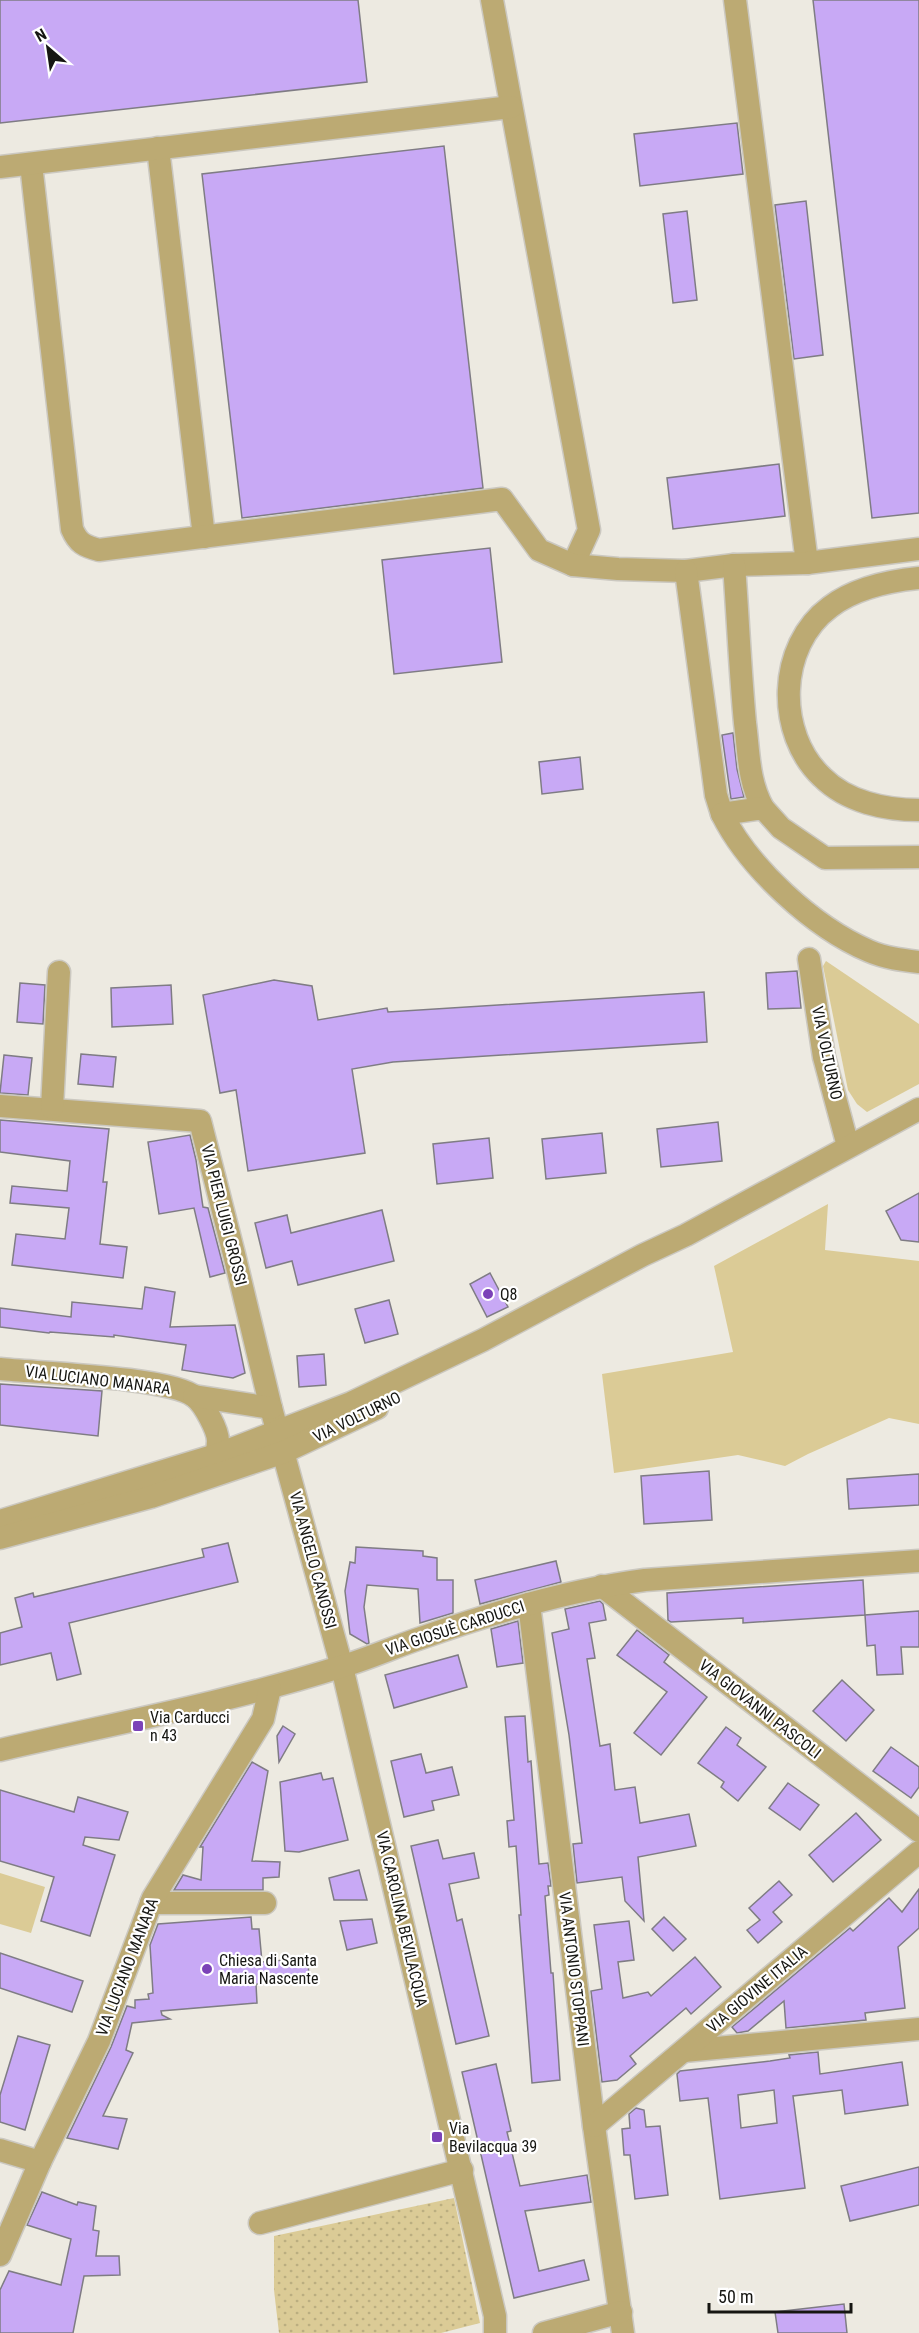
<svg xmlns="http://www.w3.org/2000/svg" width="919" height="2333" font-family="'Roboto Condensed',sans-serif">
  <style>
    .grass { fill: #dbcb96 }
    .garden { fill: url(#garden-dots) }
    .building { fill: #c8a9f5; stroke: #7f7c84; stroke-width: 1.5; fill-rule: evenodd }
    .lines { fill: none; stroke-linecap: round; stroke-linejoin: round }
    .minor-casing { stroke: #cbc8c0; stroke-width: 25 }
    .minor { stroke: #bcaa73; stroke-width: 22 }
    .poi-dot { fill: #7b42b8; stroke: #fff; stroke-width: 2 }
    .labels { text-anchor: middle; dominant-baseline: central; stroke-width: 4.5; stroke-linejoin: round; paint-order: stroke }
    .street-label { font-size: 16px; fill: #161612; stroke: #fff }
    .poi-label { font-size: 16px; fill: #161612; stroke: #fff; text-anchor: start }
  </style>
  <defs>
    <pattern id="garden-dots" width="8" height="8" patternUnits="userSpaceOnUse" patternTransform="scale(1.5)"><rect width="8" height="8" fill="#dbcb96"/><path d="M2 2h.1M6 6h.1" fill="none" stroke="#bbae80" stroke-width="1.8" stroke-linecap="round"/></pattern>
  </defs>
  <rect width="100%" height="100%" fill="#edeae1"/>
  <g class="grass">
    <polygon points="826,961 919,1024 919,1084 867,1112 857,1104 848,1090 823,966"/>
    <polygon points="828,1204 825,1250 919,1261 919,1424 889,1418 808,1454 785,1466 738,1455 614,1473 602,1374 733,1352 714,1266"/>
    <polygon points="0,1873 45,1887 31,1933 0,1924"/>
  </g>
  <polygon class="garden" points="454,2198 480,2323 441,2333 279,2333 274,2290 274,2236"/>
  <g class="building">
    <polygon points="0,0 358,0 367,82 0,123"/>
    <polygon points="813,0 919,0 919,513 872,518"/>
    <polygon points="737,123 743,174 640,186 634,134"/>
    <polygon points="444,146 483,488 242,518 202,174"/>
    <polygon points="806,201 823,355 794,359 775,205"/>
    <polygon points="687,211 697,300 673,303 663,214"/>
    <polygon points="779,464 785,516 673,529 667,478"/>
    <polygon points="490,548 502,662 394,674 382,560"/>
    <polygon points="733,733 737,769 744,797 731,799 722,735"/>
    <polygon points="580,757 583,789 542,794 539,762"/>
    <polygon points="797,971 801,1008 768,1009 766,973"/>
    <polygon points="274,980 312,986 318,1020 387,1008 388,1012 704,992 707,1042 393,1062 352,1069 365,1153 248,1171 236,1090 220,1093 203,995"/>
    <polygon points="20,983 45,985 43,1024 17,1022"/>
    <polygon points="171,985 173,1024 112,1027 111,988"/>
    <polygon points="81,1054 116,1057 113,1087 78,1084"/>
    <polygon points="4,1055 32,1058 28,1095 0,1093"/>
    <polygon points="0,1120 109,1129 103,1182 107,1182 100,1244 127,1247 123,1278 12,1265 16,1234 65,1239 69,1208 10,1203 12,1186 67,1191 70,1161 0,1152"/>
    <polygon points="718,1122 722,1161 661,1167 657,1129"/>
    <polygon points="602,1133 606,1173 546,1179 542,1139"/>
    <polygon points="190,1135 196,1160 203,1207 208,1208 225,1273 210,1277 194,1208 159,1214 148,1142"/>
    <polygon points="489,1138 493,1178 437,1184 433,1144"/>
    <polygon points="919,1193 919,1242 901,1240 886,1211"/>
    <polygon points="382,1210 394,1261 298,1285 292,1261 266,1268 255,1223 287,1215 291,1233"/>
    <polygon points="490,1273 508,1307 487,1317 470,1284"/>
    <polygon points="145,1287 175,1292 170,1327 235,1325 245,1373 233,1378 182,1370 186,1345 114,1335 114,1337 50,1332 49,1333 0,1327 0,1308 71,1317 72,1302 142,1309"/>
    <polygon points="389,1300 398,1334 365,1343 355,1309"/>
    <polygon points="324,1354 326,1385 299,1387 297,1356"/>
    <polygon points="0,1384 102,1391 98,1436 0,1425"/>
    <polygon points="709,1471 712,1520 644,1524 641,1476"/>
    <polygon points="919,1474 919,1505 849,1509 847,1479"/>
    <polygon points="228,1543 238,1582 69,1623 81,1674 57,1680 51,1653 0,1665 0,1633 22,1627 15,1598 33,1593 34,1597 204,1557 202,1549"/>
    <polygon points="356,1547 423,1551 423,1556 437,1558 437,1580 453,1580 453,1613 420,1623 418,1589 367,1585 364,1607 369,1643 367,1644 350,1634 345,1591 350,1562 355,1563"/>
    <polygon points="556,1561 561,1582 480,1604 475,1580"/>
    <polygon points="863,1580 865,1615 743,1623 743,1618 671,1622 668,1620 667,1593"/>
    <polygon points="600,1601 603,1604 606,1620 589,1623 595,1658 587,1659 600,1746 610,1744 615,1790 635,1787 640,1823 689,1814 696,1846 638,1857 644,1921 625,1901 622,1877 577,1883 573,1844 582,1843 569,1735 552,1633 569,1629 565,1609"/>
    <polygon points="919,1611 919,1647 901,1647 903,1674 877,1675 875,1645 867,1646 865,1615"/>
    <polygon points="518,1621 523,1663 497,1667 491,1629"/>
    <polygon points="637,1630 669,1655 664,1662 707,1697 661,1755 634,1733 667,1692 617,1655"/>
    <polygon points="458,1655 467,1687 394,1708 385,1675"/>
    <polygon points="842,1680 874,1710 846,1741 813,1711"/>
    <polygon points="525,1716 528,1762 531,1761 539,1864 548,1863 551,1886 548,1886 549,1895 545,1896 551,1973 553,1973 560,2080 532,2083 519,1915 521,1915 516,1846 509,1847 507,1821 514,1820 505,1717"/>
    <polygon points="283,1726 295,1734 279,1762 277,1736"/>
    <polygon points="726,1727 741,1738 737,1745 766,1767 738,1801 721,1787 724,1782 698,1763"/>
    <polygon points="891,1747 919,1767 919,1787 911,1798 873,1771"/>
    <polygon points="421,1754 426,1773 452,1767 459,1795 432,1801 434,1810 404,1817 391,1761"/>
    <polygon points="252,1762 268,1771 252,1861 280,1862 279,1877 263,1878 263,1890 174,1890 183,1875 201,1880 203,1847 200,1847"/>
    <polygon points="321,1773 323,1780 333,1778 348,1840 299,1852 285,1851 280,1782"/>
    <polygon points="788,1783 819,1805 800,1830 769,1808"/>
    <polygon points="0,1790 74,1812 78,1797 128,1812 119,1840 85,1837 83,1845 115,1855 90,1936 41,1921 54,1877 0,1861"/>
    <polygon points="856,1813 881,1840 833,1882 809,1855"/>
    <polygon points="438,1840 443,1859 474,1853 479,1878 449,1884 457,1921 462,1919 489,2036 456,2044 411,1846"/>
    <polygon points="359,1870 367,1900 334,1900 329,1878"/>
    <polygon points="779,1881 792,1895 773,1912 782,1922 758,1943 747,1930 760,1920 749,1908"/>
    <polygon points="919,1889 919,1928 898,1947 905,2008 865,2013 866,2020 786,2028 784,2001 748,2031 737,2033 732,2027 850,1928 853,1931 889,1898 902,1912"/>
    <polygon points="251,1917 252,1929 259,1929 262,1962 308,1958 309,1981 256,1984 257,2003 161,2011 162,2015 170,2019 132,2023 126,2050 133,2053 103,2116 127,2119 118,2149 67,2138 111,2047 127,2006 135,2008 135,2000 149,1999 148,1994 153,1993 150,1945 158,1924"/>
    <polygon points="664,1917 686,1939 673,1951 652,1929"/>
    <polygon points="372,1919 377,1943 347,1950 340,1921"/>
    <polygon points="629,1921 634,1960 618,1962 623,1998 648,1992 651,1996 695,1957 721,1987 691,2014 686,2008 630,2056 636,2064 617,2080 602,2082 591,1991 602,1989 594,1925"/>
    <polygon points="0,1953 83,1981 72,2012 0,1988"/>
    <polygon points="18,2036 50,2045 25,2130 0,2122 0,2095"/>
    <path d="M 818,2052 L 820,2074 L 902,2062 L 908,2105 L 845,2114 L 842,2090 L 793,2096 L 805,2188 L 720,2199 L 708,2098 L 680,2101 L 677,2074 L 680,2071 L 770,2061 L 790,2058 L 789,2055 ZM 774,2090 L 777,2123 L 741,2128 L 738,2095 Z"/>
    <polygon points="496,2064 511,2131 507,2132 520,2186 587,2175 591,2202 525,2211 539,2271 584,2260 589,2280 514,2298 462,2072"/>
    <polygon points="636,2108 644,2110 646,2127 660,2126 668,2195 635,2199 630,2155 624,2155 622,2129 630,2128 629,2114"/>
    <polygon points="919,2167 919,2205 850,2221 841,2186"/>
    <polygon points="42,2192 77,2205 78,2202 96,2206 93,2230 99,2231 96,2256 119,2256 120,2275 84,2276 73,2333 0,2333 0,2290 9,2271 61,2285 71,2239 27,2225"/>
    <polygon points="844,2304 847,2333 778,2333 775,2312"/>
  </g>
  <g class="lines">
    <defs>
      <g id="minor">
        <polyline points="492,0 589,530 573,565"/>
        <polyline points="735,0 807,563"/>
        <polyline points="158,148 204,537"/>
        <path d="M 31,164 L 72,529 C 78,543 84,546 99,550 L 502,499 L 539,550 L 573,565 L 618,569 L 686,571 L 734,565 L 807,563 L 919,549"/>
        <polyline points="0,167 511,107"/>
        <path d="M 734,565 C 738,618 740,670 745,723 C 749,753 748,781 763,808"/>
        <polyline points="686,571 716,795 722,814"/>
        <path d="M 919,578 C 888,581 855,588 830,607 C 777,646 776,734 822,777 C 847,802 885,810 919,810"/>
        <path d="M 919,857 L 825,858 L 781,828 L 763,808 L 722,814 C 749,868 813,927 869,951 C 885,958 902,960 919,962"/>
        <polyline points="809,959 824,1057 848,1146"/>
        <polyline points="0,1106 200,1121 234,1254 271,1408 342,1667 495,2316 495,2333"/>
        <polyline points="52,1108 59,972"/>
        <path d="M 0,1369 C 36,1373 172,1377 195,1397 C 204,1404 218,1430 218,1441 C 218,1446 217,1451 216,1455"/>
        <polyline points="194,1396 271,1408"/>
        <polyline points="0,1521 216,1455 351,1403 483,1340 643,1255 686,1235 919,1109"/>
        <polyline points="0,1538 151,1497 284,1452 377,1408"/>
        <polyline points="602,1586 919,1831"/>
        <polyline points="529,1604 594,2126 623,2333"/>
        <path d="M 0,1750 C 113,1724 229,1702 340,1667 C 368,1659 394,1647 421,1638 C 494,1612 569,1590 645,1580 L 919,1561"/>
        <polyline points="151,1903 265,1903"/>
        <polyline points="684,2051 919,2029"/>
        <polyline points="594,2126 919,1852"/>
        <polyline points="0,2150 40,2162"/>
        <polyline points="260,2223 462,2170"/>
        <polyline points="0,2255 40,2162 99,2041 153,1898 263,1719 270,1688"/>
        <polyline points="544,2333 621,2312"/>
      </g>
    </defs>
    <use href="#minor" class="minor-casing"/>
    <use href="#minor" class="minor"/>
  </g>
  <g class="poi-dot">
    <circle cx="488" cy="1294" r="6"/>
    <rect x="132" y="1720" width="12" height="12" rx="3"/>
    <circle cx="207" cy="1969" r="6"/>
    <rect x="431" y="2131" width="12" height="12" rx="3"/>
  </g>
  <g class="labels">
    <g class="street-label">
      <text transform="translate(827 1053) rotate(78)">VIA VOLTURNO</text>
      <text transform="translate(224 1215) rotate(76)">VIA PIER LUIGI GROSSI</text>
      <text transform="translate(98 1380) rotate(7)">VIA LUCIANO MANARA</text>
      <text transform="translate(357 1417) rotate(-26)">VIA VOLTURNO</text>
      <text transform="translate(313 1560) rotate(75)">VIA ANGELO CANOSSI</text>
      <text transform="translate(455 1628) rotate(-18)">VIA GIOSUÈ CARDUCCI</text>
      <text transform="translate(760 1709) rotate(38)">VIA GIOVANNI PASCOLI</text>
      <text transform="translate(402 1919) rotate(77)">VIA CAROLINA BEVILACQUA</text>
      <text transform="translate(127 1967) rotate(-69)">VIA LUCIANO MANARA</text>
      <text transform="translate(574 1969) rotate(83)">VIA ANTONIO STOPPANI</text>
      <text transform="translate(757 1989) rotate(-40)">VIA GIOVINE ITALIA</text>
    </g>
    <g class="poi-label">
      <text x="500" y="1294">Q8</text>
      <text x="150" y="1717">Via Carducci<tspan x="150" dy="18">n 43</tspan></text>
      <text x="219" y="1960">Chiesa di Santa<tspan x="219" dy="18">Maria Nascente</tspan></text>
      <text x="449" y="2128">Via<tspan x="449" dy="18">Bevilacqua 39</tspan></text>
    </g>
  </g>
  <g transform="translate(48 48) rotate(331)" stroke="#ffffff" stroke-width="4.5" paint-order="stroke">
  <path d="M0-4.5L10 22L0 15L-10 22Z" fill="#161612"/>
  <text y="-9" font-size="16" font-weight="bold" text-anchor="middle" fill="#161612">N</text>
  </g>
  <path d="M709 2303v9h142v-9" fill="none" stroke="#161612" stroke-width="3"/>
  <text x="718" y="2303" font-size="18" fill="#161612" stroke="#ffffff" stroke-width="4.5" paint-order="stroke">50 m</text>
</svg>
